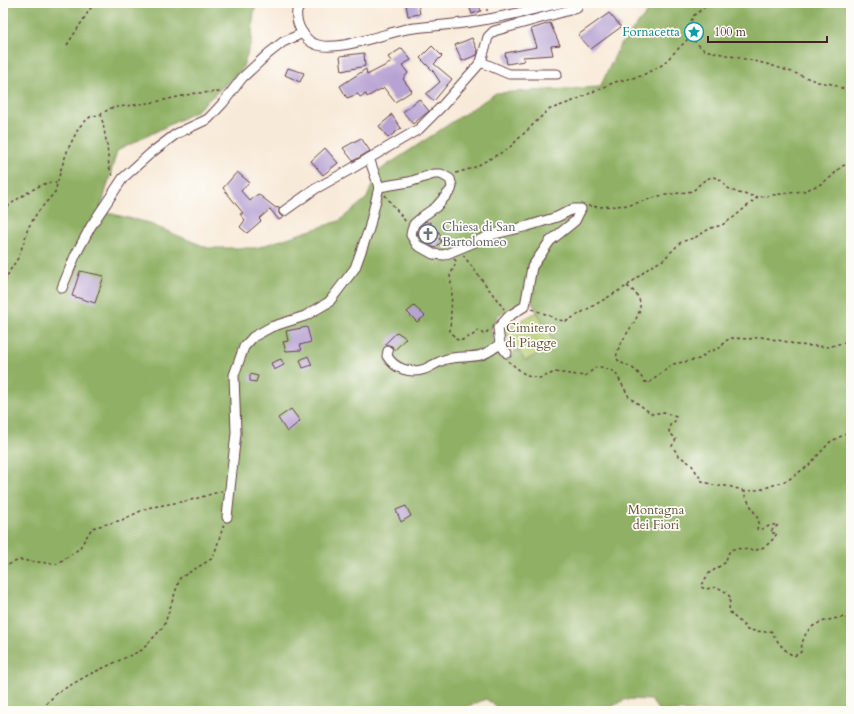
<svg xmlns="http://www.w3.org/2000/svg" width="854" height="714" font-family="Cardo,serif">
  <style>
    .green { fill: #b6ce73; stroke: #80764f }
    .forest { fill: #90b165; stroke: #6d6848; fill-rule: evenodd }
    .building { fill: #b7a3d3 }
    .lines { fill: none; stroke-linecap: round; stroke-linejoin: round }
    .minor-casing { stroke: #643d45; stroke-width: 11 }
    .path { stroke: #643d45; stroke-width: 1.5; stroke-dasharray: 3 3; stroke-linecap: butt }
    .minor { stroke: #fff; stroke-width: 9 }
    .labels { text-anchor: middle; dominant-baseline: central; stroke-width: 3.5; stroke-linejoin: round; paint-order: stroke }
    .culture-label { font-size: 13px; fill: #0d838f; stroke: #fdfcf7; text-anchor: end }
    .worship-label { font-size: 13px; fill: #5b616d; stroke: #fdfcf7; text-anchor: start }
    .park-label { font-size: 13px; fill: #6a5441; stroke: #fdfcf7 }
  </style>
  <rect width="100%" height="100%" fill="#fdfcf7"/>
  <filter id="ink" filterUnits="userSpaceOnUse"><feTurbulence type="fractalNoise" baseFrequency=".025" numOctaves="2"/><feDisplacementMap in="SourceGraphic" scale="8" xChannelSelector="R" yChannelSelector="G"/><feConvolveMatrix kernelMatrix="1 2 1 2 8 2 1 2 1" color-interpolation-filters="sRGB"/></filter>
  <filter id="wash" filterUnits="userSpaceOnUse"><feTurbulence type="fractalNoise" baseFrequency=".012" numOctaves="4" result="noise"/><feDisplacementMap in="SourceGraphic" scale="16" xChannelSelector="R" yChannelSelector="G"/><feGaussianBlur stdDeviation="0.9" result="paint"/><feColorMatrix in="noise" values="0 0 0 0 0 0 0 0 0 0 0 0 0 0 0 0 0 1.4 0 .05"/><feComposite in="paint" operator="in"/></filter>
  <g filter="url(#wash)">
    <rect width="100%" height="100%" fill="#f8ead8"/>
    <polygon class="green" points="537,312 555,344 525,361 518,349 515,350 503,330"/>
    <path class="forest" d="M 3,3 L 259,3 L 254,11 L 251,42 L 242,70 L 195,112 L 117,151 L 100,211 L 145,222 L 208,248 L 256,248 L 339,221 L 367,198 L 377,172 L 496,93 L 600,87 L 620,45 L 651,8 L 653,3 L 851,3 L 851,711 L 659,711 L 651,700 L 626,699 L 605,711 L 503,711 L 486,699 L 456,711 L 3,711 ZM 530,299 L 555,344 L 525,361 L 518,349 L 515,350 L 513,356 L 505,359 L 495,348 L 491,329 L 498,315 Z"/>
    <g id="blocks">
      <g class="building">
        <polygon points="418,3 420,14 408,16 406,4"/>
        <polygon points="468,3 478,3 481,11 472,14"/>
        <polygon points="609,13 621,27 591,49 578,35"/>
        <polygon points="550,23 560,45 551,46 553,55 523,57 524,61 507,64 505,53 537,47 531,29"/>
        <polygon points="472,38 478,52 477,55 462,61 455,45"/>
        <polygon points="432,46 442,56 434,64 452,79 434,101 426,94 440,82 433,71 420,58"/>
        <polygon points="402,48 411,60 402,65 408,73 403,79 412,91 395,102 384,88 382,90 381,89 367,97 366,94 360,97 358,94 347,98 340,86 366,69 367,75 392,62 388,57"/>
        <polygon points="364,53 365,66 342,71 340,56"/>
        <polygon points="288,68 304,73 300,82 285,75"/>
        <polygon points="419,99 429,111 413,124 403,112"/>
        <polygon points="391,114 401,128 388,138 379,126 391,116"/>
        <polygon points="361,138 370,151 353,161 343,148"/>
        <polygon points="325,148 338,163 323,175 311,161"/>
        <polygon points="237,172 249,182 241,191 250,201 258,194 276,208 279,207 279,214 284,217 279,220 270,209 259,219 261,221 247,233 240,227 245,220 240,214 243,213 223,188"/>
        <polygon points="426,221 442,236 439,239 442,241 435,248 428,244 417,234 419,227"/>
        <polygon points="80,271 104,276 95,303 72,296"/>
        <polygon points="414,306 425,316 417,322 407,312"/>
        <polygon points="307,327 311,342 300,345 302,350 286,351 283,342 288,341 286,331"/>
        <polygon points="397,332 406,338 394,351 392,346 385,344"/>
        <polygon points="308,356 312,365 303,368 300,360"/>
        <polygon points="281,359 284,365 274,370 271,363"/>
        <polygon points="250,374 258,376 256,382 250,381"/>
        <polygon points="291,409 300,421 287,432 278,418"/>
        <polygon points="406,506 411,516 401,522 396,510"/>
      </g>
    </g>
  </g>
  <g filter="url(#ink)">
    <use href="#blocks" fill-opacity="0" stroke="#643d45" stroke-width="1"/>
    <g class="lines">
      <defs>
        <g id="minor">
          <path d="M 301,3 C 300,6 298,9 297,11 C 295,23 304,40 315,44 C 336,53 385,33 407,29 C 428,26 450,25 471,22 C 501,18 531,10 560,3"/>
          <polyline points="481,62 509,74 557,74"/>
          <polyline points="379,187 409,182 434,174 441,174 450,179 452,186 451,190 436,207 423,216 414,224 412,230 411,235 417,245 433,254 444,255 494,234 528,226 557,217 573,209 581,209 575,221 550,241 532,267 525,306 509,316 498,328 500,344 507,353"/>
          <polyline points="284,211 315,189 351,169 419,129 443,105 481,62 488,37 494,31 577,8 578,3"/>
          <polyline points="62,288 75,256 91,226 123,178 151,153 176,134 208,119 223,103 242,78 269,53 283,42 303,33"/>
          <path d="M 388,351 L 387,356 C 395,369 410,374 425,369 C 432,366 439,361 447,359 C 458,356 470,358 481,355 C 488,353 494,348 500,344"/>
          <polyline points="227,517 236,433 234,375 244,347 253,337 271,327 305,316 329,302 355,268 369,229 379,187 369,158"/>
        </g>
      </defs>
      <use href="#minor" class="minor-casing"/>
      <g class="path">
        <polyline points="487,3 487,11"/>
        <polyline points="710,3 693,16 688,30 695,42 704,50 767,64 792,72 818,82 832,84 851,92"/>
        <polyline points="67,45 94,3"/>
        <polyline points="101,114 107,145 109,167 114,178"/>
        <polyline points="456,173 473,168 508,149 548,110 573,101 615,82 641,76 662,65 687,40 690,34"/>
        <polyline points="385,195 406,222"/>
        <path d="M 588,206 L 599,207 L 630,205 L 659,196 L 693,191 C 700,184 709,173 719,179 C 723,181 725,186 728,188 C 737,194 748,195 758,197"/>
        <path d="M 3,211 C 13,201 42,181 55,182 L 56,184"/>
        <polyline points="429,222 449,244"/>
        <polyline points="463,255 504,309"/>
        <polyline points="454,259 456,261 454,268 450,275 452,291 450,331 456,339 460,341 473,335 479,330 483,334 487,332 490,328"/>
        <path d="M 627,286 C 656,305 629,325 620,346 C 618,349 617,354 616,358 C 622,365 624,363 631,367 C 637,371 641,376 645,382 L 649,383 L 673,364 L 699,359 L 709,352 L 722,347 L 724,342 L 731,338 L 749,339 L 761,337 L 788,342 L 797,345 L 829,347 L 851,340"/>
        <polyline points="3,287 9,272 18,258 24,242 28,228 37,213 55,192 61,169 68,149 79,127 90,117 101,114 111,108 155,102 196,93 221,92"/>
        <polyline points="532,309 548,315 557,320 567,321 627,286 650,267 663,260 681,242 696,237 711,228 722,225 734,217 758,197 804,191 819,185 831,177 842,166 851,163"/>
        <path d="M 508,361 L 527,376 L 541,378 L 555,372 L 585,376 L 598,366 L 615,372 L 629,397 L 652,414 L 664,412 L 676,417 L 675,421 L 670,425 L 669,432 L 676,439 L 672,446 L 679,456 L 691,464 L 702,481 L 716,486 L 728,486 L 742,490 L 759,521 L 757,529 C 765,530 771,523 778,525 L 771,531 L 771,533 L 777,533 C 773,541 764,549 755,550 C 741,551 729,541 726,562 L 708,574 L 701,587 L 705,589 L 717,587 L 726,592 L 730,597 L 729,611 C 735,619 742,622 747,630 L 765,632 L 771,631 C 777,641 783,650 794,656 L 801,652 C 803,623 821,621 845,617 L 851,622"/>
        <polyline points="743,492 762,489 788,480 808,466 830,442 851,431"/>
        <polyline points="3,567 19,560 57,564 79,549 92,528 122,520 147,508 191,500 222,491"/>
        <polyline points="42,708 57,693 88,675 142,650 164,626 180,578 213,558 224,524"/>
      </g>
      <use href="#minor" class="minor"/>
    </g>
  </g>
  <defs>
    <symbol id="sight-ring" viewBox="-11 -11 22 22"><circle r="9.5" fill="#fdfcf7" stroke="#0f9aa8" stroke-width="1.5"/><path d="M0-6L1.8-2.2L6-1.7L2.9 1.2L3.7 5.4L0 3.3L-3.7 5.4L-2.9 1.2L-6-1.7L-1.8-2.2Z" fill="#0f9aa8"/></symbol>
    <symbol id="church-ring" viewBox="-11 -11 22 22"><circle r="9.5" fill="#fdfcf7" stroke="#6b7280" stroke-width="1.5"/><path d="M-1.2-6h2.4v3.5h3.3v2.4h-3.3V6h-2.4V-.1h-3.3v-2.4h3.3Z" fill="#6b7280"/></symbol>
  </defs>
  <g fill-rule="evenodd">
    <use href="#sight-ring" x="683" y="21" width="22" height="22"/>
    <use href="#church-ring" x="417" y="223" width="22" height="22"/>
  </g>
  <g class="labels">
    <g class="culture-label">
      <text x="680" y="32">Fornacetta</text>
    </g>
    <g class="worship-label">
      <text x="442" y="227">Chiesa di San<tspan x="442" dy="15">Bartolomeo</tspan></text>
    </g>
    <g class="park-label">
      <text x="531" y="328">Cimitero<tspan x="531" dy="15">di Piagge</tspan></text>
      <text x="656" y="510">Montagna<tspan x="656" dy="15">dei Fiori</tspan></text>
    </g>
  </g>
  <rect width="854" height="714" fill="none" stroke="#fdfcf7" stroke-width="16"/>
  <path d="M708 36v6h119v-6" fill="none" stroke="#4a1f2b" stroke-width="2"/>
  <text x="714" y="36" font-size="12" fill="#4a1f2b" stroke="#fdfcf7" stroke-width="3" paint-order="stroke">100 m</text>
</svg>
